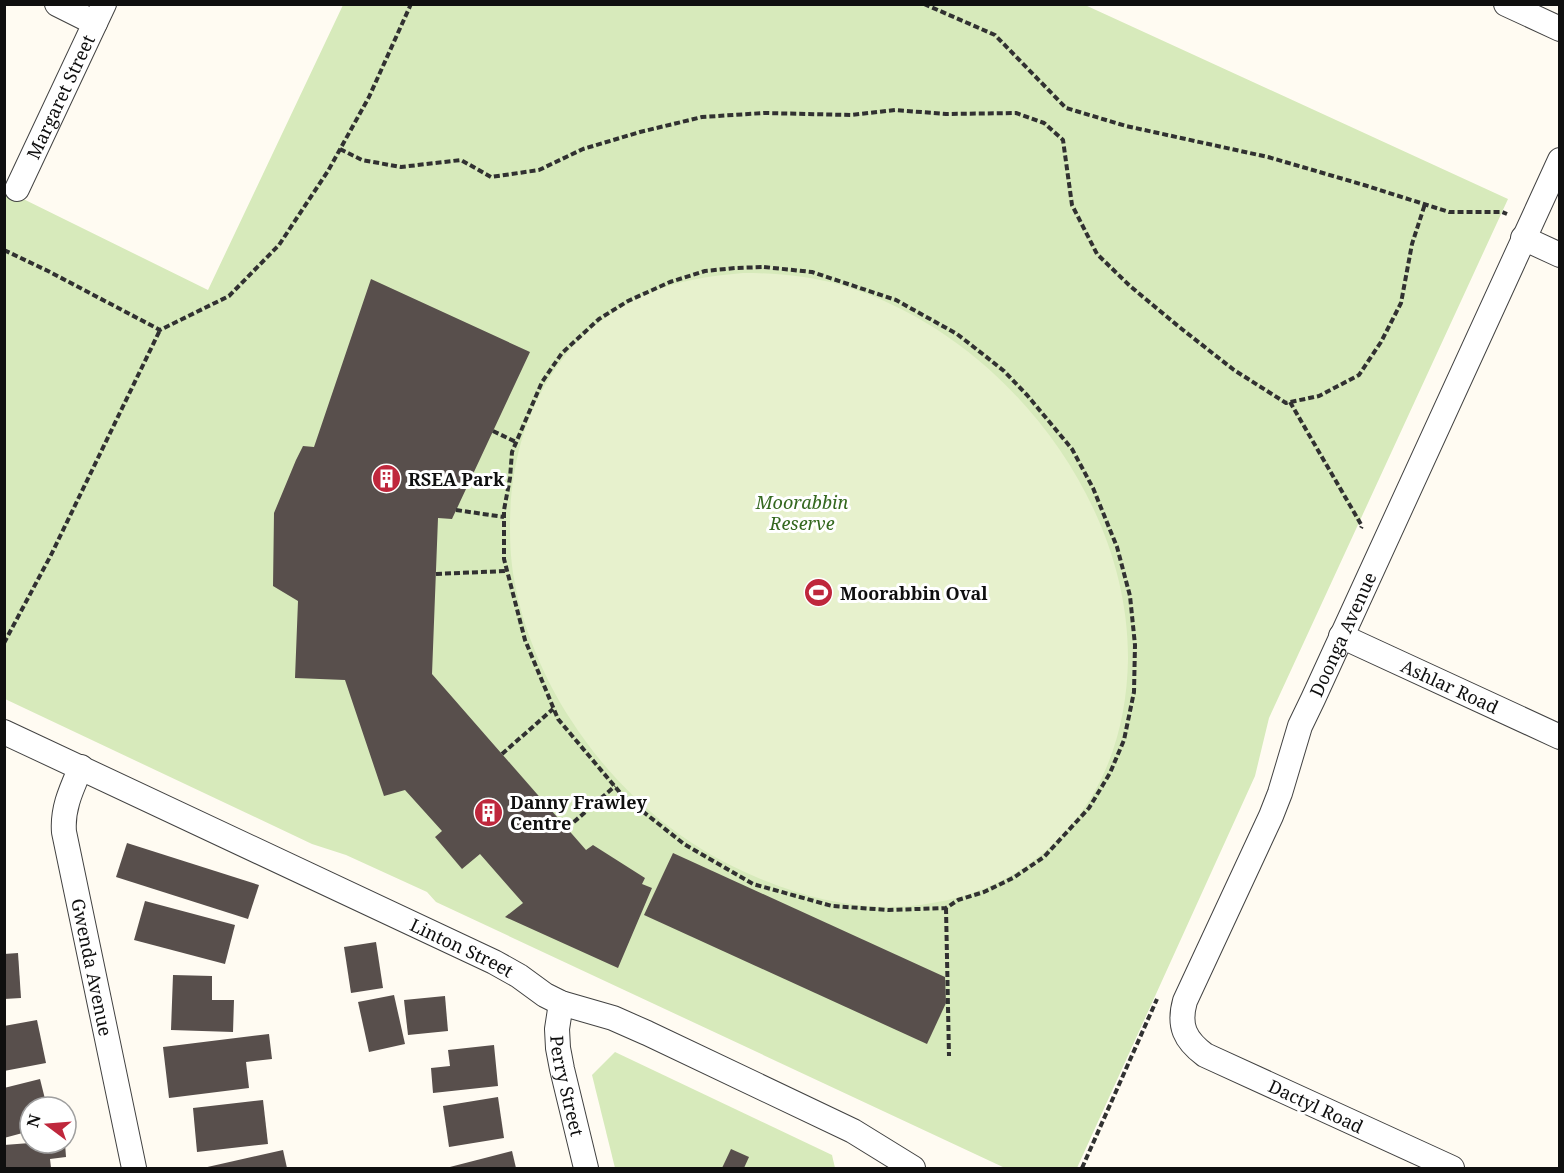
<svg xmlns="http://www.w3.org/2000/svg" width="1564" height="1173" font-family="'Noto Serif',serif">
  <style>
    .green { fill: #d7eabb }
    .pitch { fill: #e7f1cd }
    .building { fill: #584f4c }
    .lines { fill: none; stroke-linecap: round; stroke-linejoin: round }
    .street-casing { stroke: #424242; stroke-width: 26 }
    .path { stroke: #313131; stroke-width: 4; stroke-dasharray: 6 3; stroke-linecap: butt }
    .street { stroke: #fff; stroke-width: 24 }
    .labels { text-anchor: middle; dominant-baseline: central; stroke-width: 6; stroke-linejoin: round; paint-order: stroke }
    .street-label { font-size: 18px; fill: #0f0f0f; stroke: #fff }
    .poi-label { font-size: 18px; font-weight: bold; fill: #0f0f0f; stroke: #fff; text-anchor: start }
    .park-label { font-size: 18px; font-style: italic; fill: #34681f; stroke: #fff }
  </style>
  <rect width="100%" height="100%" fill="#fffbf2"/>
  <g class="green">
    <polygon points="343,5 1085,5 1508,199 1269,718 1255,776 1077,1168 1005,1168 436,902 427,892 346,855 312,844 5,699 5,190 208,290"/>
    <polygon points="615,1052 832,1155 835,1168 615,1168 592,1075"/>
  </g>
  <path class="pitch" d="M 743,273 C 776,273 809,276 841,285 C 997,331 1129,494 1128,659 C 1127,722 1109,784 1066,831 C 1025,875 979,897 920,905 C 863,912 808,899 756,877 C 680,845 616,790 571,720 C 545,680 524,632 515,584 C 511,565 510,545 510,526 C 510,427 553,335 647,294 C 678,280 710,276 743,273 Z"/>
  <g class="building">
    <polygon points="371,279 530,352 452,519 438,518 432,674 586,850 593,845 645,878 642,884 652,888 618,968 505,917 523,903 480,854 462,869 435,837 442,831 405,790 384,796 345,680 295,678 298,601 273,586 274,513 296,460 303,446 314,447"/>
    <polygon points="127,843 259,885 248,919 116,877"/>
    <polygon points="673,853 945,977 946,1003 927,1044 644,915"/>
    <polygon points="145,901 235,925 225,964 134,940"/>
    <polygon points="376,942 383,988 351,993 344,947"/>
    <polygon points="18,953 21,998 4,999 4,954"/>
    <polygon points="173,975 212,976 212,1000 234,1000 233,1032 171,1030"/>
    <polygon points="394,995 405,1044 369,1052 358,1002"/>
    <polygon points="445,996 448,1031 408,1035 404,1000"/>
    <polygon points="37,1020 46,1063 4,1071 4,1026"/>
    <polygon points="269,1034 272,1059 246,1062 249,1088 169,1098 163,1047"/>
    <polygon points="494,1045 498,1086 433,1093 431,1068 450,1066 448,1050"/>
    <polygon points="40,1079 47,1107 30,1107 30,1131 4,1138 4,1088"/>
    <polygon points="498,1097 504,1138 449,1147 443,1106"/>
    <polygon points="263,1100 268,1144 197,1152 193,1108"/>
    <polygon points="30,1143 65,1143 66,1157 50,1159 51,1168 4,1168 4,1145"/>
    <polygon points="731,1149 749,1157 744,1168 722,1168"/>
    <polygon points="283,1150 287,1168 203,1168"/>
    <polygon points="512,1151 516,1168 446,1168"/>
  </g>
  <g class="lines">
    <defs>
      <g id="street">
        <polyline points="57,4 95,23"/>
        <polyline points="1506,4 1560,29"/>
        <path id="s1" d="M 17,189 L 104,4"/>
        <polyline points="1523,238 1560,255"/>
        <path id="s2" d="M 1341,636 L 1560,737"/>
        <path id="s3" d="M 4,732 L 494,962 L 519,976 L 545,995 L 561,1003 L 613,1018 L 647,1033 L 853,1131 L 913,1168"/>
        <path id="s4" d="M 81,767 C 72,788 62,808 64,832 L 134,1168"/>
        <path id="s5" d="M 561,1003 L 557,1029 L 558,1048 L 562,1069 L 586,1168"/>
        <path id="s6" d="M 1452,1168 L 1205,1055 C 1185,1040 1178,1026 1185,1001 L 1271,816 L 1280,793 L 1300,726 L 1313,699 L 1560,160"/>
      </g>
    </defs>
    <use href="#street" class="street-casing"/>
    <g class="path">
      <polyline points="924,4 995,35 1066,108 1126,126 1268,157 1364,185 1449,212 1502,212 1507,214"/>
      <polyline points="340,149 362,160 401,167 461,160 491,177 539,170 583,149 640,132 702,117 764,113 851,115 895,110 946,114 1016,113 1044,123 1063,140 1072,205 1097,254 1130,286 1178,326 1234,370 1286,403 1319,396 1359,375 1381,342 1401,303 1412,244 1425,204"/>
      <polyline points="4,250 48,271 160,330 229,296 279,245 328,171 369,97 411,4"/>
      <polygon points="764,267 812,272 896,300 957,334 984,355 1004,371 1027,395 1072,449 1093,488 1117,547 1130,596 1135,645 1134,692 1124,740 1110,773 1089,808 1044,857 1013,878 984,892 958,900 946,908 889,910 832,906 753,884 684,844 622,795 558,719 525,640 504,559 504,510 510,478 512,452 542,382 562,353 599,319 628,301 670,282 705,271 735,268"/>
      <polyline points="1290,402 1362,526 1361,528"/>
      <polyline points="493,431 516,442"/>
      <polyline points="456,510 504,517"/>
      <polyline points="436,574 507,571"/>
      <polyline points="4,643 51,555 160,330"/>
      <polyline points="502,754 553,709"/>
      <polyline points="567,828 615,786"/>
      <polyline points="946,908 949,1056"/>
      <polyline points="1082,1168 1157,999"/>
    </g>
    <use href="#street" class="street"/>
  </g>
  <defs>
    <symbol id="building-disc" viewBox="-11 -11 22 22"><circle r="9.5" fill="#bf273c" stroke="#fff"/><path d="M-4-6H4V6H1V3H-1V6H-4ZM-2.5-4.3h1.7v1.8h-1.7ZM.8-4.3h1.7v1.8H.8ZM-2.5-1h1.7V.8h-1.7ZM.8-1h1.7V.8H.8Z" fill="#fff"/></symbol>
    <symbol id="stadium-disc" viewBox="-11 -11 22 22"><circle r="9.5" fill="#bf273c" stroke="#fff"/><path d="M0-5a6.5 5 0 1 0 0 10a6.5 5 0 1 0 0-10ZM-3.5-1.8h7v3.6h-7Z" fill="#fff"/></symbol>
  </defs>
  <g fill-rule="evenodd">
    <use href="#building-disc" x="370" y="462" width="33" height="33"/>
    <use href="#stadium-disc" x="802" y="576" width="33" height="33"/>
    <use href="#building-disc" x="472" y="796" width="33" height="33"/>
  </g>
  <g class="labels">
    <g class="street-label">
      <text stroke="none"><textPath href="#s1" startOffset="102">Margaret Street</textPath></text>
      <text stroke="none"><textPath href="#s6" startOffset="734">Doonga Avenue</textPath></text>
      <text stroke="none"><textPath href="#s2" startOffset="120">Ashlar Road</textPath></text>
      <text stroke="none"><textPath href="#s3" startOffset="506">Linton Street</textPath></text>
      <text stroke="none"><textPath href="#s4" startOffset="206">Gwenda Avenue</textPath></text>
      <text stroke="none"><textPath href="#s5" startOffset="84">Perry Street</textPath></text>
      <text transform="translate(1316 1106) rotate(25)">Dactyl Road</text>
    </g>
    <g class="poi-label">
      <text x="408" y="479">RSEA Park</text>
      <text x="840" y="593">Moorabbin Oval</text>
      <text x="510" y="802">Danny Frawley<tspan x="510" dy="21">Centre</tspan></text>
    </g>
    <g class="park-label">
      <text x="802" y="502">Moorabbin<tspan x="802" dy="21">Reserve</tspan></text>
    </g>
  </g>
  <rect width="1564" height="1173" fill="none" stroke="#0f0f0f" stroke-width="12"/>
  <g transform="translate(48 1125) rotate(286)"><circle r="28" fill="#ffffff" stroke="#9f9f9f" stroke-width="1.5"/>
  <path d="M0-4.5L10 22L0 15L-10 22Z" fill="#bf273c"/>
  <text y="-9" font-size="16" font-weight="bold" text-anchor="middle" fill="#0f0f0f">N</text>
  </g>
</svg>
